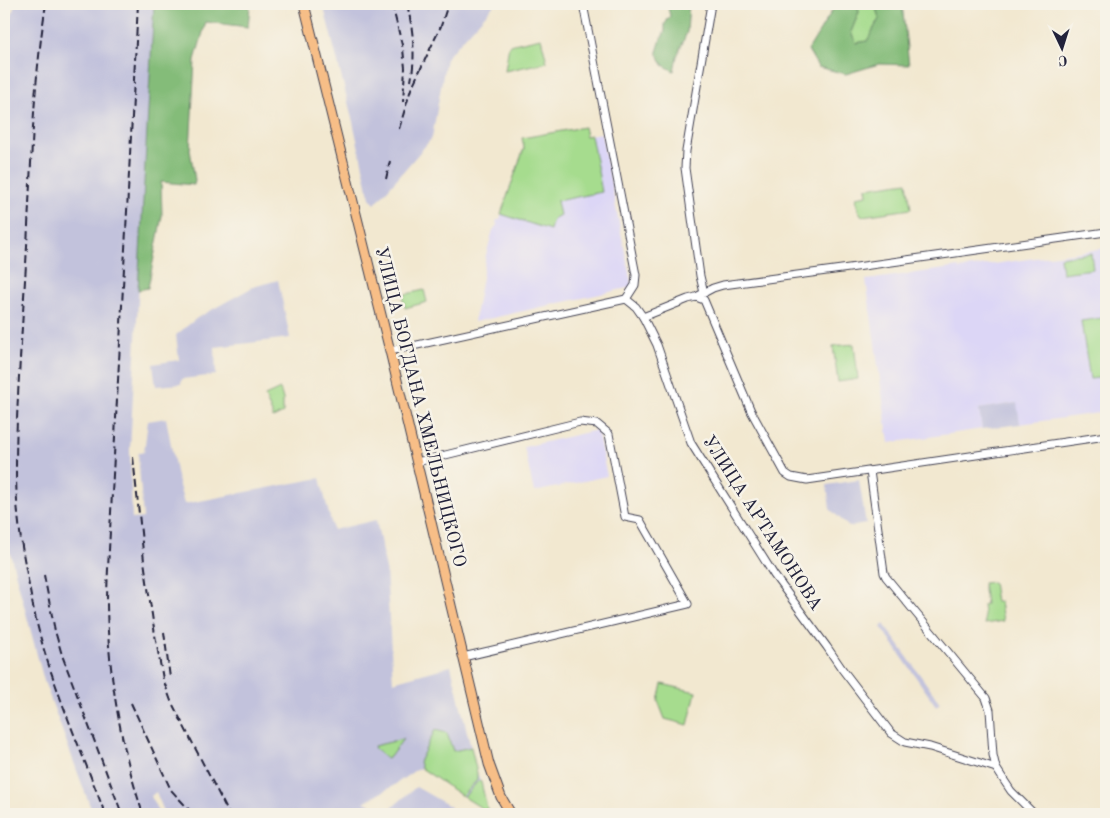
<svg xmlns="http://www.w3.org/2000/svg" width="1110" height="818" font-family="'Old Standard TT',serif">
  <style>
    .built { fill: #dcd6f6 }
    .industrial { fill: #c2c2dc }
    .green { fill: #a6dc8e; stroke: #647f64 }
    .forest { fill: #84bc79; stroke: #536f5a }
    .lines { fill: none; stroke-linecap: round; stroke-linejoin: round }
    .minor-casing { stroke: #414051; stroke-width: 9 }
    .major-casing { stroke: #414051; stroke-width: 11 }
    .minor { stroke: #fff; stroke-width: 7 }
    .major { stroke: #f7be87; stroke-width: 9 }
    .rail { stroke: #22223b; stroke-width: 2; stroke-dasharray: 8 4; stroke-linecap: butt }
    .labels { text-anchor: middle; dominant-baseline: central; stroke-width: 5; stroke-linejoin: round; paint-order: stroke }
    .street-label { font-size: 18px; fill: #22223b; stroke: #f7f3e8 }
  </style>
  <rect width="100%" height="100%" fill="#f7f3e8"/>
  <filter id="ink" filterUnits="userSpaceOnUse"><feTurbulence type="fractalNoise" baseFrequency=".02" numOctaves="2"/><feDisplacementMap in="SourceGraphic" scale="10" xChannelSelector="R" yChannelSelector="G"/><feConvolveMatrix kernelMatrix="1 2 1 2 8 2 1 2 1" color-interpolation-filters="sRGB"/></filter>
  <filter id="wash" filterUnits="userSpaceOnUse"><feTurbulence type="fractalNoise" baseFrequency=".0096" numOctaves="4" result="noise"/><feDisplacementMap in="SourceGraphic" scale="20" xChannelSelector="R" yChannelSelector="G"/><feGaussianBlur stdDeviation="1.12" result="paint"/><feColorMatrix in="noise" values="0 0 0 0 0 0 0 0 0 0 0 0 0 0 0 0 0 1.4 0 .05"/><feComposite in="paint" operator="in"/></filter>
  <g filter="url(#wash)">
    <rect width="100%" height="100%" fill="#f2e8d0"/>
    <g class="built">
      <polygon points="601,133 632,287 474,322 486,255 493,230 497,225 496,221 500,219 524,148"/>
      <polygon points="1106,248 1106,412 1020,424 1016,403 979,409 982,429 889,443 866,280 959,267 959,269"/>
      <polygon points="597,430 607,476 534,492 524,447"/>
    </g>
    <g class="industrial">
      <polygon points="15,4 154,4 130,450 132,519 143,518 138,453 144,452 148,421 166,418 178,482 184,504 320,478 333,530 376,520 386,569 393,682 451,666 477,773 481,782 488,812 421,768 414,771 393,786 364,802 388,811 416,787 451,807 446,814 165,814 156,792 151,796 159,814 93,814 44,681 4,530 4,111 7,34"/>
      <polygon points="323,4 495,4 446,58 432,138 375,204 370,198 353,122"/>
      <polygon points="278,280 290,338 215,347 216,375 182,379 181,384 156,386 153,364 179,360 176,335 197,318 253,287"/>
      <polygon points="1017,403 1020,424 982,429 979,409"/>
      <polygon points="859,480 866,524 849,527 830,509 827,485"/>
      <polygon points="884,624 940,703 936,706 881,627"/>
    </g>
    <g class="green">
      <polygon points="857,4 875,4 879,19 867,41 856,43 851,32 859,12"/>
      <polygon points="541,38 547,62 505,71 509,45"/>
      <polygon points="584,127 586,136 591,135 602,192 557,201 560,215 553,219 550,230 501,214 524,148 522,138"/>
      <polygon points="907,182 911,209 862,216 858,210 856,197 867,195 866,188"/>
      <polygon points="1091,253 1093,269 1062,273 1060,257"/>
      <polygon points="424,290 427,302 405,308 402,295"/>
      <polygon points="1102,318 1106,346 1106,377 1090,379 1081,321"/>
      <polygon points="854,344 858,379 838,382 833,346"/>
      <path d="M 280,389 L 283,399 L 283,413 L 273,418 C 272,410 267,404 265,396 Z"/>
      <polygon points="993,582 996,602 1000,602 1003,621 985,624 983,605 986,604 983,583"/>
      <polygon points="662,684 696,692 688,725 665,719 658,701"/>
      <polygon points="435,730 447,733 453,751 471,747 477,773 477,780 462,796 421,768 419,762"/>
      <polygon points="403,739 390,757 386,759 382,754 375,749 374,746"/>
      <polygon points="479,780 481,782 488,812 464,797"/>
    </g>
    <g class="forest">
      <polygon points="154,4 216,4 223,6 250,6 248,27 206,22 195,60 190,150 195,180 194,185 161,182 162,216 148,288 138,290"/>
      <polygon points="665,4 689,4 687,32 677,56 674,71 663,65 657,52 660,42 665,31 665,24 670,16 668,8"/>
      <polygon points="835,4 857,4 859,12 851,32 856,43 867,41 879,19 875,4 902,4 909,65 879,64 846,74 818,67 808,50 835,6"/>
    </g>
  </g>
  <g filter="url(#ink)">
    <g class="lines">
      <defs>
        <g id="minor">
          <polyline points="583,4 636,275 635,285 626,299"/>
          <polyline points="704,293 700,276 685,168 686,151 711,4"/>
          <polyline points="696,297 704,300 751,411 785,473 791,477 807,480 1106,436"/>
          <polyline points="643,317 688,299 696,297 713,288 723,285 849,268 1106,232"/>
          <polyline points="390,351 626,299 636,307 643,317 657,345 691,443 774,575 827,647 842,669 891,733 905,742 930,747 996,768 1005,782 1011,791 1034,814"/>
          <polyline points="417,462 580,422 597,424 609,434 625,517 640,520 688,604 463,657"/>
          <polyline points="870,471 884,573 886,577 986,698 990,710 993,755 996,768"/>
        </g>
        <polyline id="major" points="304,4 390,351 489,764 501,797 511,814"/>
      </defs>
      <use href="#minor" class="minor-casing"/>
      <use href="#major" class="major-casing"/>
      <use href="#minor" class="minor"/>
      <use href="#major" class="major"/>
      <g class="rail">
        <path d="M 46,4 C 32,90 31,177 26,264 C 22,333 16,402 16,471 C 16,505 20,541 27,574 C 33,611 42,648 55,683 C 70,727 89,770 105,814"/>
        <path d="M 138,4 L 109,550 C 108,568 107,586 107,604 C 108,674 121,748 143,814"/>
        <polyline points="392,4 403,49 405,68 403,102"/>
        <path d="M 407,4 C 413,29 416,55 411,81"/>
        <polyline points="399,129 411,89 441,26 448,4"/>
        <polyline points="386,179 390,161"/>
        <polyline points="133,457 144,561 155,635 163,679 171,701 229,814"/>
        <polyline points="44,575 55,631 62,655 122,814"/>
        <polyline points="164,632 170,678"/>
        <polyline points="131,703 171,790 193,814"/>
      </g>
    </g>
  </g>
  <g class="labels">
    <g class="street-label">
      <text transform="translate(420 407) rotate(76)">УЛИЦА БОГДАНА ХМЕЛЬНИЦКОГО</text>
      <text transform="translate(762 523) rotate(57)">УЛИЦА АРТАМОНОВА</text>
    </g>
  </g>
  <rect width="1110" height="818" fill="none" stroke="#f7f3e8" stroke-width="20"/>
  <g transform="translate(1062 48) rotate(176)" stroke="#f7f3e8" stroke-width="4" paint-order="stroke">
  <path d="M0-4L9 19L0 12L-9 19Z" fill="#22223b"/>
  <text y="-8" font-size="14" font-weight="bold" text-anchor="middle" fill="#22223b">С</text>
  </g>
</svg>
